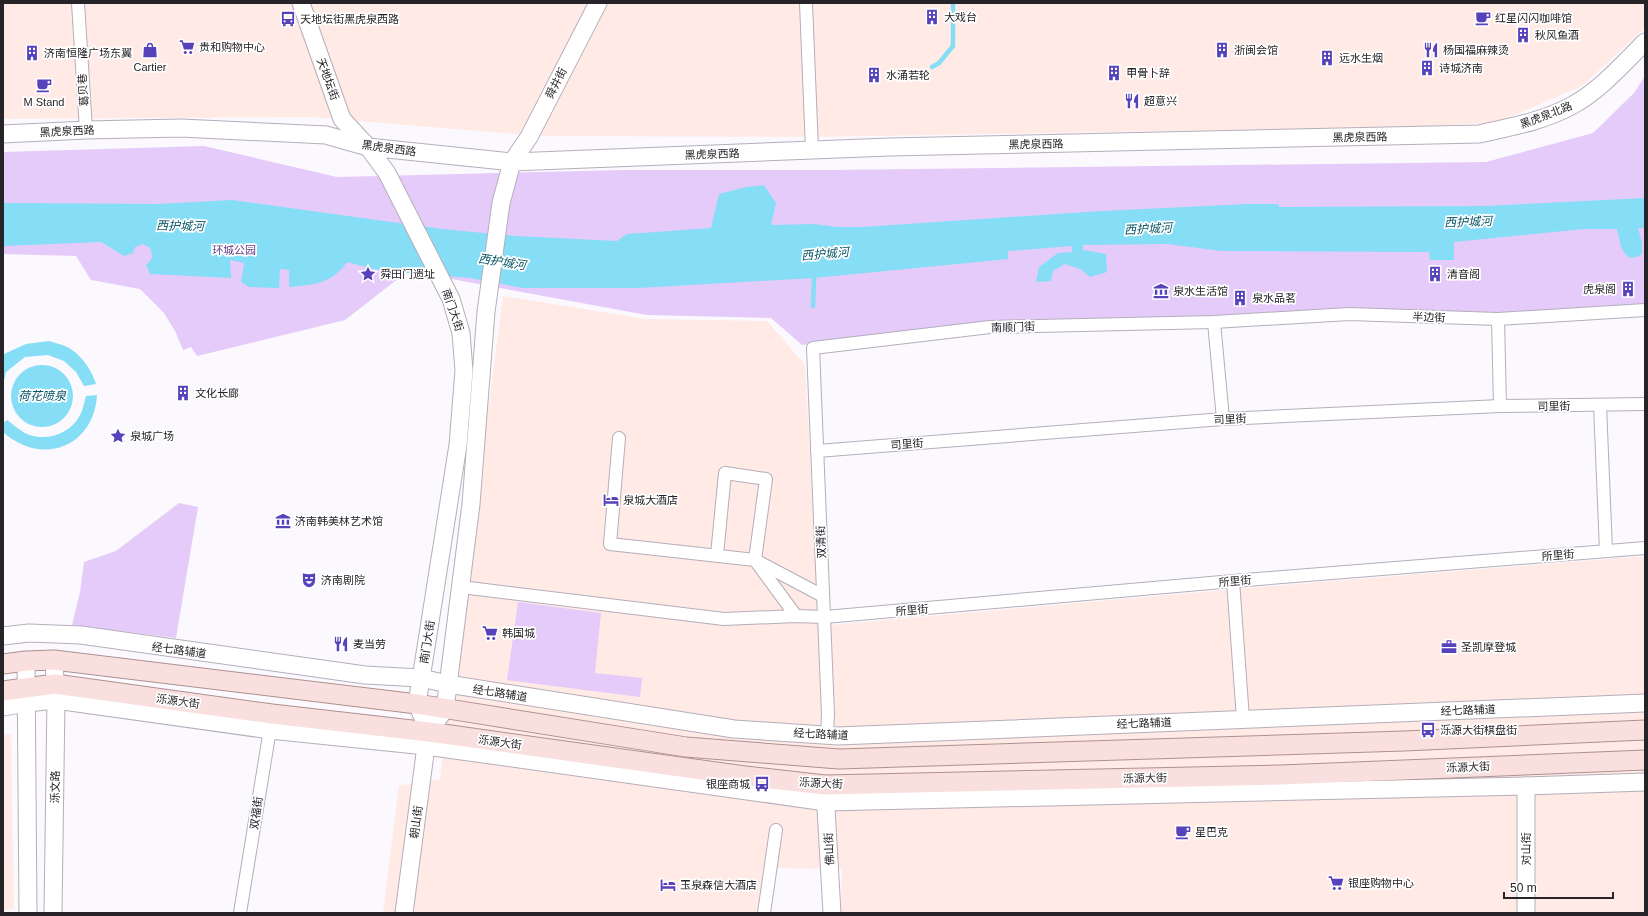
<svg xmlns="http://www.w3.org/2000/svg" width="1648" height="916" font-family="Helvetica,'Noto Sans SC',sans-serif">
  <style>
    .commercial { fill: #ffeae5 }
    .green { fill: #e5cbfa }
    .water { fill: #86ddf6 }
    .lines { fill: none; stroke-linecap: round; stroke-linejoin: round }
    .stream { stroke: #86ddf6; stroke-width: 4.5 }
    .street-casing { stroke: #b5aebb; stroke-width: 14 }
    .secondary-casing { stroke: #b5aebb; stroke-width: 19 }
    .primary-casing { stroke: #ad9190; stroke-width: 21 }
    .street { stroke: #fff; stroke-width: 12 }
    .secondary { stroke: #fff; stroke-width: 17 }
    .primary { stroke: #f9e0de; stroke-width: 19 }
    .labels { text-anchor: middle; dominant-baseline: central; stroke-width: 3.5; stroke-linejoin: round; paint-order: stroke }
    .poi-label { font-size: 11px; fill: #272429; stroke: #fff; text-anchor: start }
    .street-label { font-size: 11px; fill: #272429; stroke: #fff }
    .park-label { font-size: 11px; fill: #683d85; stroke: #fff }
    .water-label { font-size: 12px; font-style: italic; fill: #075566; stroke: #fff }
  </style>
  <rect width="100%" height="100%" fill="#fbf8fe"/>
  <g class="commercial">
    <polygon points="3,3 1645,3 1645,28 1582,86 1498,122 1413,127 812,137 542,136 310,117 3,119"/>
    <polygon points="503,296 645,319 767,321 805,365 819,626 1247,588 1645,556 1645,913 841,913 842,869 763,868 759,913 383,913 399,786 440,779"/>
    <polygon points="11,734 14,909 3,910 3,735"/>
  </g>
  <g class="green">
    <polygon points="1645,76 1645,308 1495,314 992,321 802,345 771,318 647,315 408,271 345,320 197,356 191,347 183,350 175,331 164,313 140,289 91,280 76,256 3,254 3,152 204,146 337,177 624,170 833,170 1486,162 1593,133 1634,93"/>
    <polygon points="179,503 198,507 176,638 72,625 80,592 84,562 116,551"/>
    <polygon points="518,602 601,613 595,673 642,678 640,697 507,680"/>
  </g>
  <g class="water">
    <path d="M 764,185 L 776,203 L 771,225 L 814,224 L 838,227 L 862,227 L 1102,211 L 1247,204 L 1278,204 L 1279,207 L 1484,206 L 1645,198 L 1645,228 L 1638,228 L 1642,243 L 1642,254 C 1623,267 1620,242 1617,229 L 1584,229 L 1454,242 L 1454,260 L 1430,260 L 1429,252 L 1222,251 L 1167,244 L 1083,245 L 1083,250 L 1106,254 L 1107,272 L 1090,277 L 1080,269 L 1065,264 L 1053,271 L 1051,281 L 1036,282 L 1039,267 L 1058,253 L 1072,252 L 1072,246 L 1008,251 L 1008,259 L 814,278 L 639,288 L 523,288 L 470,278 L 382,271 L 347,262 C 331,284 314,285 289,287 L 289,270 L 280,269 L 279,288 L 249,287 L 241,282 L 244,263 L 230,260 L 231,278 L 150,274 L 146,265 C 153,259 153,257 150,248 L 143,244 L 135,247 L 133,253 L 124,256 L 101,242 L 3,246 L 3,203 L 159,204 L 232,200 L 442,229 L 516,236 L 617,241 L 627,234 L 711,228 L 719,194 L 746,187 Z"/>
    <path d="M 49,341 C 55,343 61,344 67,347 C 80,353 92,370 96,384 L 84,386 L 76,372 L 64,361 L 48,355 L 25,357 L 6,372 L 3,385 L 3,356 L 4,354 L 26,344 Z"/>
    <circle cx="42" cy="396" r="31"/>
    <path d="M 97,395 C 94,447 42,467 3,432 L 3,423 L 7,420 C 13,424 20,431 27,434 C 46,442 69,434 79,417 C 83,411 84,402 86,396 Z"/>
  </g>
  <g class="lines">
    <g class="stream">
      <polyline points="932,67 939,63 953,46 953,3"/>
      <polyline points="813,306 814,278"/>
    </g>
    <defs>
      <g id="street">
        <polyline points="78,3 86,130"/>
        <polyline points="806,3 812,150"/>
        <polyline points="1498,319 1500,406"/>
        <polyline points="1214,322 1223,419"/>
        <polyline points="1600,405 1606,551"/>
        <polyline points="619,438 610,544 755,560 796,616"/>
        <polyline points="817,451 1223,419 1500,406 1645,404"/>
        <polyline points="717,555 725,473 766,479 755,560 823,596"/>
        <polyline points="1233,581 1243,719"/>
        <polyline points="461,587 724,619 796,616 825,617 1233,581 1645,548"/>
        <polyline points="827,735 828,714 813,348 990,327 1214,322 1349,314 1498,319 1645,310"/>
        <polyline points="240,913 271,723"/>
        <polyline points="764,913 776,830"/>
      </g>
      <g id="secondary">
        <polyline points="301,3 342,119 368,147 387,173 451,299 461,333 464,371 458,445 417,704 429,732"/>
        <path d="M 3,134 L 86,130 L 181,128 L 326,135 L 368,147 L 512,162 L 889,147 L 1479,134 C 1511,127 1544,121 1573,105 C 1600,90 1623,64 1645,42"/>
        <polyline points="3,636 29,633 81,635 365,675 421,678 448,684 734,729 838,736 1645,703"/>
        <polyline points="26,661 28,913"/>
        <polyline points="3,707 27,703 56,700 270,730 426,746 826,802 1526,786 1645,782"/>
        <polyline points="1526,786 1526,913"/>
        <polyline points="825,791 832,913"/>
        <polyline points="53,913 56,700 54,660"/>
        <polyline points="404,913 426,746 429,732 445,709 471,504 486,312 501,203 512,162 529,137 598,3"/>
      </g>
      <g id="primary">
        <polyline points="3,664 26,661 54,660 417,704 686,747 839,759 1404,741 1645,730"/>
        <polyline points="3,691 55,684 272,714 429,732 745,776 825,785 1281,775 1645,760"/>
      </g>
    </defs>
    <use href="#street" class="street-casing"/>
    <use href="#secondary" class="secondary-casing"/>
    <use href="#primary" class="primary-casing"/>
    <use href="#street" class="street"/>
    <use href="#secondary" class="secondary"/>
    <use href="#primary" class="primary"/>
  </g>
  <defs>
    <symbol id="building-bare" viewBox="-9 -9 18 18"><path d="M-4-6H4V6H1V3H-1V6H-4ZM-2.5-4.3h1.7v1.8h-1.7ZM.8-4.3h1.7v1.8H.8ZM-2.5-1h1.7V.8h-1.7ZM.8-1h1.7V.8H.8Z" fill="#5642ba" stroke="#fff" stroke-width="2.5" paint-order="stroke"/></symbol>
    <symbol id="cafe-bare" viewBox="-9 -9 18 18"><path d="M-5.5-4.5H6V0H3Q3 3.5 0 3.5H-2.5Q-5.5 3.5-5.5 0ZM3-3.2v2h1.7v-2ZM-6 4.5H4V6H-6Z" fill="#5642ba" stroke="#fff" stroke-width="2.5" paint-order="stroke"/></symbol>
    <symbol id="bus-bare" viewBox="-9 -9 18 18"><path d="M-5-6H5V4H4V6H2V4H-2V6H-4V4H-5ZM-3.5-4V0h7V-4ZM-3.5 1.2v1.5H-2V1.2ZM2 1.2v1.5H3.5V1.2Z" fill="#5642ba" stroke="#fff" stroke-width="2.5" paint-order="stroke"/></symbol>
    <symbol id="supermarket-bare" viewBox="-9 -9 18 18"><path d="M-6-5.5h2.5l.6 2H6L4.5 2H-2.5L-4.4-4H-6ZM-1.5 3.2a1.3 1.3 0 1 0 .1 0ZM3 3.2a1.3 1.3 0 1 0 .1 0Z" fill="#5642ba" stroke="#fff" stroke-width="2.5" paint-order="stroke"/></symbol>
    <symbol id="shop-bare" viewBox="-9 -9 18 18"><path d="M-5-2.5h2.3a2.7 3.5 0 0 1 5.4 0H5L5.5 6h-11ZM-1.5-2.5h3a1.5 2.3 0 0 0-3 0Z" fill="#5642ba" stroke="#fff" stroke-width="2.5" paint-order="stroke"/></symbol>
    <symbol id="restaurant-bare" viewBox="-9 -9 18 18"><path d="M-5-6h1v4h1v-4h1v4h1v-4h1v5L-1.5 .5V6h-2V.5L-5-1ZM5-6V6H3V1.5H1.5Q1.5-4 5-6Z" fill="#5642ba" stroke="#fff" stroke-width="2.5" paint-order="stroke"/></symbol>
    <symbol id="sight-bare" viewBox="-9 -9 18 18"><path d="M0-6L1.8-2.2L6-1.7L2.9 1.2L3.7 5.4L0 3.3L-3.7 5.4L-2.9 1.2L-6-1.7L-1.8-2.2Z" fill="#5642ba" stroke="#fff" stroke-width="2.5" paint-order="stroke"/></symbol>
    <symbol id="museum-bare" viewBox="-9 -9 18 18"><path d="M0-6L6-3V-2H-6V-3ZM-5-1h2V3h-2ZM-1-1h2V3h-2ZM3-1h2V3H3ZM-6 4H6V6H-6Z" fill="#5642ba" stroke="#fff" stroke-width="2.5" paint-order="stroke"/></symbol>
    <symbol id="hotel-bare" viewBox="-9 -9 18 18"><path d="M-6-4.5h1.5V1H6V5H4.5V3h-9V5H-6ZM-4 0a1.8 1.8 0 1 1 3.6 0ZM.5 0V-2.5h3Q6-2.5 6 0Z" fill="#5642ba" stroke="#fff" stroke-width="2.5" paint-order="stroke"/></symbol>
    <symbol id="theatre-bare" viewBox="-9 -9 18 18"><path d="M-5-5.5Q0-4 5-5.5V0Q5 5 0 6Q-5 5-5 0ZM-3.3-2.5H-1v1.5H-3.3ZM1-2.5H3.3v1.5H1ZM-2.8 1Q0 5.5 2.8 1Z" fill="#5642ba" stroke="#fff" stroke-width="2.5" paint-order="stroke"/></symbol>
    <symbol id="office-bare" viewBox="-9 -9 18 18"><path d="M-6-3h4V-5.5h4V-3h4V5H-6ZM-1-4.5V-3h2v-1.5ZM-6 0V1H6V0Z" fill="#5642ba" stroke="#fff" stroke-width="2.5" paint-order="stroke"/></symbol>
  </defs>
  <g fill-rule="evenodd">
    <use href="#building-bare" x="921" y="6" width="22" height="22"/>
    <use href="#cafe-bare" x="1472" y="7" width="22" height="22"/>
    <use href="#bus-bare" x="277" y="8" width="22" height="22"/>
    <use href="#building-bare" x="1512" y="24" width="22" height="22"/>
    <use href="#supermarket-bare" x="176" y="36" width="22" height="22"/>
    <use href="#shop-bare" x="139" y="39" width="22" height="22"/>
    <use href="#building-bare" x="1211" y="39" width="22" height="22"/>
    <use href="#restaurant-bare" x="1420" y="39" width="22" height="22"/>
    <use href="#building-bare" x="21" y="42" width="22" height="22"/>
    <use href="#building-bare" x="1316" y="47" width="22" height="22"/>
    <use href="#building-bare" x="1416" y="57" width="22" height="22"/>
    <use href="#building-bare" x="1103" y="62" width="22" height="22"/>
    <use href="#building-bare" x="863" y="64" width="22" height="22"/>
    <use href="#cafe-bare" x="33" y="74" width="22" height="22"/>
    <use href="#restaurant-bare" x="1121" y="90" width="22" height="22"/>
    <use href="#sight-bare" x="357" y="263" width="22" height="22"/>
    <use href="#building-bare" x="1424" y="263" width="22" height="22"/>
    <use href="#building-bare" x="1617" y="278" width="22" height="22"/>
    <use href="#museum-bare" x="1150" y="280" width="22" height="22"/>
    <use href="#building-bare" x="1229" y="287" width="22" height="22"/>
    <use href="#building-bare" x="172" y="382" width="22" height="22"/>
    <use href="#sight-bare" x="107" y="425" width="22" height="22"/>
    <use href="#hotel-bare" x="600" y="489" width="22" height="22"/>
    <use href="#museum-bare" x="272" y="510" width="22" height="22"/>
    <use href="#theatre-bare" x="298" y="569" width="22" height="22"/>
    <use href="#supermarket-bare" x="479" y="622" width="22" height="22"/>
    <use href="#restaurant-bare" x="330" y="633" width="22" height="22"/>
    <use href="#office-bare" x="1438" y="636" width="22" height="22"/>
    <use href="#bus-bare" x="1417" y="719" width="22" height="22"/>
    <use href="#bus-bare" x="751" y="773" width="22" height="22"/>
    <use href="#cafe-bare" x="1172" y="821" width="22" height="22"/>
    <use href="#supermarket-bare" x="1325" y="872" width="22" height="22"/>
    <use href="#hotel-bare" x="657" y="874" width="22" height="22"/>
  </g>
  <g class="labels">
    <g class="poi-label">
      <text x="944" y="17">大戏台</text>
      <text x="1495" y="18">红星闪闪咖啡馆</text>
      <text x="300" y="19">天地坛街黑虎泉西路</text>
      <text x="1535" y="35">秋风鱼酒</text>
      <text x="199" y="47">贵和购物中心</text>
      <text x="1234" y="50">浙闽会馆</text>
      <text x="1443" y="50">杨国福麻辣烫</text>
      <text x="44" y="53">济南恒隆广场东翼</text>
      <text x="1339" y="58">远水生烟</text>
      <text x="150" y="67" text-anchor="middle">Cartier</text>
      <text x="1439" y="68">诗城济南</text>
      <text x="1126" y="73">甲骨卜辞</text>
      <text x="886" y="75">水涌若轮</text>
      <text x="1144" y="101">超意兴</text>
      <text x="44" y="102" text-anchor="middle">M Stand</text>
      <text x="380" y="274">舜田门遗址</text>
      <text x="1447" y="274">清音阁</text>
      <text x="1616" y="289" text-anchor="end">虎泉阁</text>
      <text x="1173" y="291">泉水生活馆</text>
      <text x="1252" y="298">泉水品茗</text>
      <text x="195" y="393">文化长廊</text>
      <text x="130" y="436">泉城广场</text>
      <text x="623" y="500">泉城大酒店</text>
      <text x="295" y="521">济南韩美林艺术馆</text>
      <text x="321" y="580">济南剧院</text>
      <text x="502" y="633">韩国城</text>
      <text x="353" y="644">麦当劳</text>
      <text x="1461" y="647">圣凯摩登城</text>
      <text x="1440" y="730">泺源大街棋盘街</text>
      <text x="750" y="784" text-anchor="end">银座商城</text>
      <text x="1195" y="832">星巴克</text>
      <text x="1348" y="883">银座购物中心</text>
      <text x="680" y="885">玉泉森信大酒店</text>
    </g>
    <g class="street-label">
      <text transform="translate(328 79) rotate(70)">天地坛街</text>
      <text transform="translate(556 83) rotate(-63)">舜井街</text>
      <text transform="translate(83 90) rotate(-94)">葛贝巷</text>
      <text transform="translate(1546 115) rotate(-21)">黑虎泉北路</text>
      <text transform="translate(67 131) rotate(-3)">黑虎泉西路</text>
      <text transform="translate(1360 137) rotate(-1)">黑虎泉西路</text>
      <text transform="translate(1036 144) rotate(-1)">黑虎泉西路</text>
      <text transform="translate(389 148) rotate(8)">黑虎泉西路</text>
      <text transform="translate(712 154) rotate(-2)">黑虎泉西路</text>
      <text transform="translate(453 310) rotate(71)">南门大街</text>
      <text transform="translate(1429 317) rotate(2)">半边街</text>
      <text transform="translate(1013 327) rotate(-2)">南顺门街</text>
      <text transform="translate(1554 406) rotate(-1)">司里街</text>
      <text transform="translate(1230 419) rotate(-3)">司里街</text>
      <text transform="translate(907 444) rotate(-4)">司里街</text>
      <text transform="translate(821 542) rotate(-93)">双清街</text>
      <text transform="translate(1558 555) rotate(-5)">所里街</text>
      <text transform="translate(1235 581) rotate(-5)">所里街</text>
      <text transform="translate(912 610) rotate(-5)">所里街</text>
      <text transform="translate(427 642) rotate(-81)">南门大街</text>
      <text transform="translate(179 650) rotate(8)">经七路辅道</text>
      <text transform="translate(500 693) rotate(9)">经七路辅道</text>
      <text transform="translate(178 701) rotate(8)">泺源大街</text>
      <text transform="translate(1468 710) rotate(-2)">经七路辅道</text>
      <text transform="translate(1144 723) rotate(-2)">经七路辅道</text>
      <text transform="translate(821 734) rotate(3)">经七路辅道</text>
      <text transform="translate(500 742) rotate(8)">泺源大街</text>
      <text transform="translate(1468 767) rotate(-2)">泺源大街</text>
      <text transform="translate(1145 778) rotate(-1)">泺源大街</text>
      <text transform="translate(821 783) rotate(3)">泺源大街</text>
      <text transform="translate(55 787) rotate(-89)">泺文路</text>
      <text transform="translate(256 813) rotate(-82)">双福街</text>
      <text transform="translate(416 822) rotate(-82)">朝山街</text>
      <text transform="translate(829 849) rotate(-93)">佛山街</text>
      <text transform="translate(1526 849) rotate(-90)">对山街</text>
    </g>
    <g class="park-label">
      <text x="234" y="250">环城公园</text>
    </g>
    <g class="water-label">
      <text transform="translate(1468 222) rotate(-2)">西护城河</text>
      <text transform="translate(180 226) rotate(1)">西护城河</text>
      <text transform="translate(1148 229) rotate(-3)">西护城河</text>
      <text transform="translate(825 254) rotate(-5)">西护城河</text>
      <text transform="translate(502 262) rotate(9)">西护城河</text>
      <text x="42" y="396">荷花喷泉</text>
    </g>
  </g>
  <rect width="1648" height="916" fill="none" stroke="#272429" stroke-width="8"/>
  <path d="M1504 892v6h109v-6" fill="none" stroke="#272429" stroke-width="2"/>
  <text x="1510" y="892" font-size="12" fill="#272429" stroke="#ffffff" stroke-width="3" paint-order="stroke">50 m</text>
</svg>
